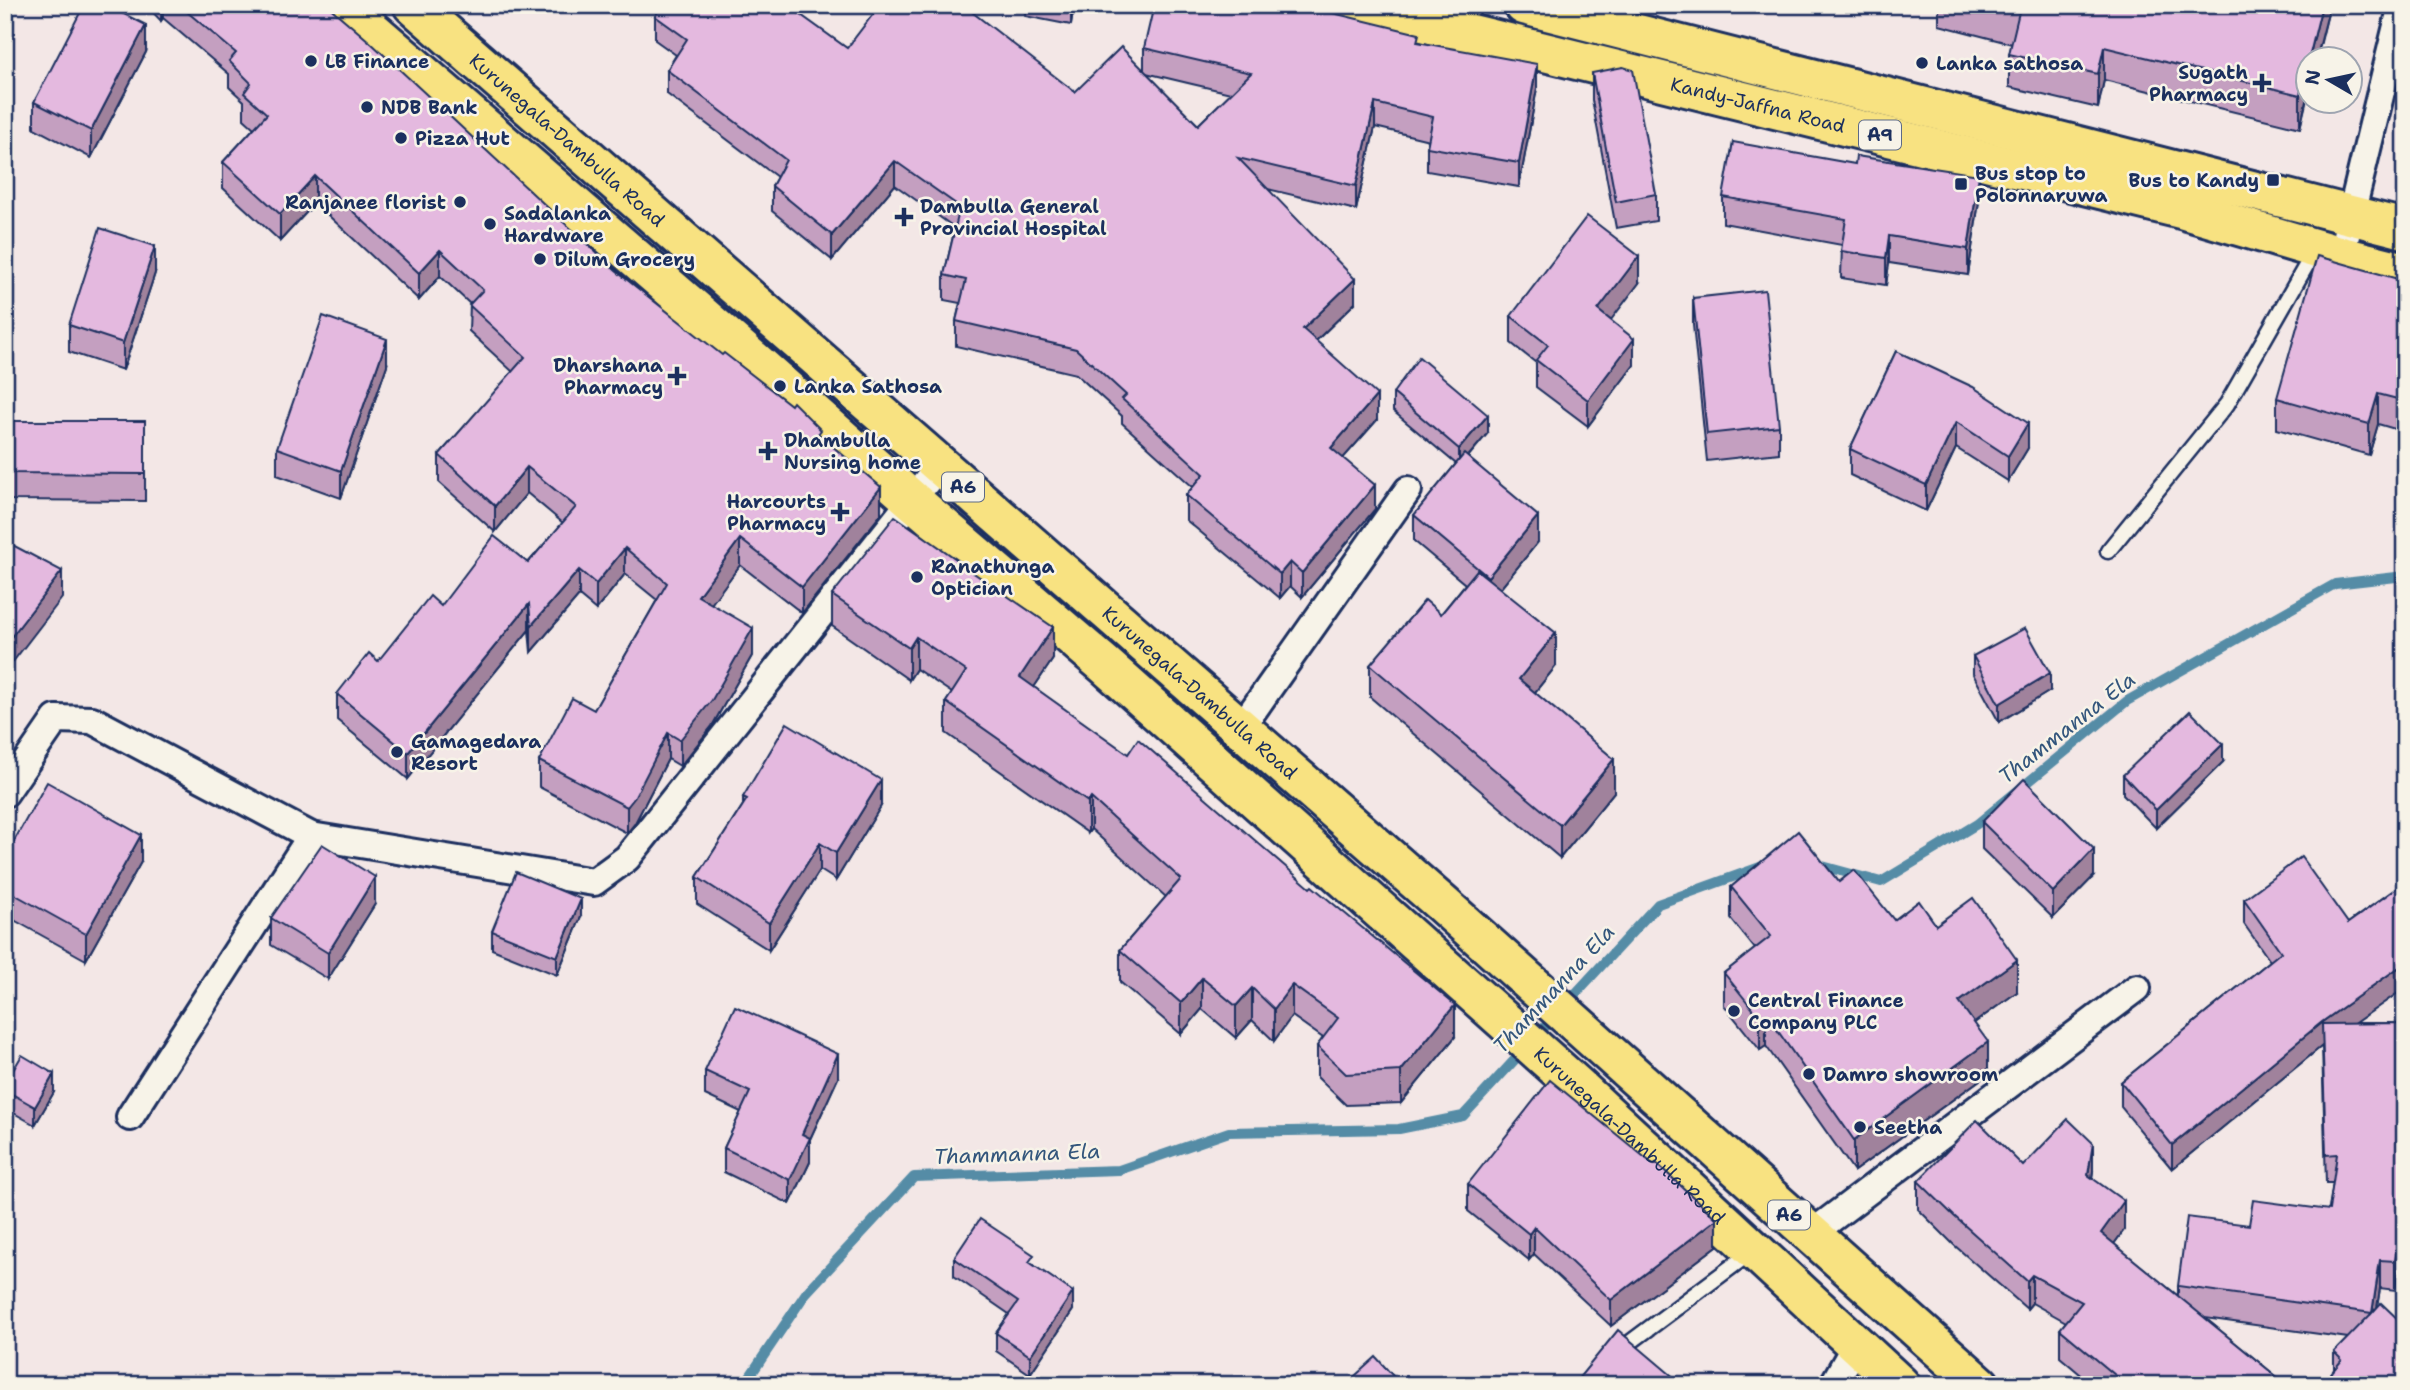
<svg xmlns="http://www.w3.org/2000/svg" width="2410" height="1390" font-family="'Shantell Sans',sans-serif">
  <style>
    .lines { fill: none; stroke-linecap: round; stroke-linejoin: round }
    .stream { stroke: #558ca6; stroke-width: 10 }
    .service-casing { stroke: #1b2f5e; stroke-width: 19 }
    .minor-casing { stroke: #1b2f5e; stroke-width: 32 }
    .trunk-casing { stroke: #1b2f5e; stroke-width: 44 }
    .service { stroke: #f7f3e8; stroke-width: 14 }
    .minor { stroke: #f7f3e8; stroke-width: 26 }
    .trunk { stroke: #f8e281; stroke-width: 38 }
    .wall { fill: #c49fc0; stroke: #1b2f5e; stroke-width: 2; fill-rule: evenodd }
    .shaded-wall { fill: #a0829c; stroke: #1b2f5e; stroke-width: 2 }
    .building { fill: #e4b9df; stroke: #1b2f5e; stroke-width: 2 }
    .poi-dot { fill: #1b2f5e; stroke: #f7f3e8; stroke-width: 2.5 }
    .labels { text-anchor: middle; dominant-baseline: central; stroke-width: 5; stroke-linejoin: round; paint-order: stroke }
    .shield { fill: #f7f3e8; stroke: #5d6a87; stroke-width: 2 }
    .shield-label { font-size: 18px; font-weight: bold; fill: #1b2f5e }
    .poi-label { font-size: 19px; font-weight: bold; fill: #1b2f5e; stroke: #f7f3e8; text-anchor: start }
    .street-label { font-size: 19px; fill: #1b2f5e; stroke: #f7f3e8 }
    .water-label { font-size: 21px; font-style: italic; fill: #33567c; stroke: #f7f3e8 }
  </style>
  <rect width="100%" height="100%" fill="#f3e7e6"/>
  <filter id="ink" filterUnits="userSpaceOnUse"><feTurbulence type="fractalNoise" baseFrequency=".0143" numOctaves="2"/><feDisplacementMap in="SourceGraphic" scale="14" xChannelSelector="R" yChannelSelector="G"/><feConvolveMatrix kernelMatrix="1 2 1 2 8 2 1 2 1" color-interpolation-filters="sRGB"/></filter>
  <g filter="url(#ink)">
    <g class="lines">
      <g class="stream">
        <polyline points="1815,864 1881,882 1977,824 2127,701 2335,584 2405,576"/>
        <polyline points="744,1385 806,1293 914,1177 1119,1170 1229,1132 1399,1129 1463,1116 1658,904 1763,866"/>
      </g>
      <defs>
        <g id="service">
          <polyline points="2108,551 2227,404 2315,250"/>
          <polyline points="1616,1353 1754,1250"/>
        </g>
        <g id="minor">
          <polyline points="2341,256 2402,5"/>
          <polyline points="1240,729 1408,490"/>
          <polyline points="5,793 56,719 92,720 311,836 594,882 627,858 939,466"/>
          <polyline points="130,1117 311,836"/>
          <polyline points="1811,1234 2137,988"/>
          <polyline points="1833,1385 1857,1343"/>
        </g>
        <g id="trunk">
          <path id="s1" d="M 343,5 L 765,370 L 912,500 L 1105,665 L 1576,1085 L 1900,1385"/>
          <path id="s2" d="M 413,5 L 1441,903 L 1980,1385"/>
          <path id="s3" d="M 1354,5 L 2181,209 L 2341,256 L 2405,272"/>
          <polyline points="1524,5 2405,229"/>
        </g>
      </defs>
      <use href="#service" class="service-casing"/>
      <use href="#minor" class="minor-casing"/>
      <use href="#trunk" class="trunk-casing"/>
      <use href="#service" class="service"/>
      <use href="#minor" class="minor"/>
      <use href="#trunk" class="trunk"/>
    </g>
    <g class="wall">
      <polygon points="146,5 327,5 616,271 821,436 881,514 802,613 740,565 711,604 753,654 712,726 680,766 668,759 635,823 627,833 539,787 539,761 594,710 657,600 625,574 596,610 579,596 531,652 529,630 408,779 337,720 337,694 378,661 441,606 528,563 563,523 527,493 495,532 439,482 439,455 513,372 469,331 470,304 440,276 419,300 315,203 280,241 223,188 223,162 254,128 244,119 244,101 229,87 229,74 163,18 161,21"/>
      <polygon points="1025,5 1074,5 1071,25 1025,16"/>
      <polygon points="1939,5 2330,5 2300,128 2104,80 2098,108 2009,87 2009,54 2012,44 1939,25"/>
      <path d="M 655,16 L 847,48 L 1075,92 L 1144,70 L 1144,48 L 1419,43 L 1537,88 L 1519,187 L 1427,171 L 1427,147 L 1429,140 L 1375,127 L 1356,210 L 1268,189 L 1355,303 L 1316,341 L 1377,420 L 1343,458 L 1375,509 L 1302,597 L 1290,586 L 1280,598 L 1186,520 L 1186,495 L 1193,487 L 1122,423 L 1122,416 L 1076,374 L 956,346 L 956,321 L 960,303 L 944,300 L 944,275 L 955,228 L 895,185 L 832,260 L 772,211 L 772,186 L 777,177 L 667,94 L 667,70 L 676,55 L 655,40 ZM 1146,73 L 1192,84 L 1231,93 L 1198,125 Z"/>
      <polygon points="146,52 91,158 34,128 34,102"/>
      <polygon points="1592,73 1656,194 1656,221 1616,228 1592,100"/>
      <polygon points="1723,197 1979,201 1968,275 1889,263 1886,285 1841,278 1842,245 1723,223"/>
      <polygon points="155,273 123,370 69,352 69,325"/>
      <polygon points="2405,281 2405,432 2378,424 2369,455 2277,429 2277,398"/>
      <polygon points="1639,283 1610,320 1634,365 1588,426 1536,387 1536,363 1511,343 1511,316"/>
      <polygon points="1693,298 1779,426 1779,453 1707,461 1693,325"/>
      <polygon points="1896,351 2028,448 2008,481 1956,448 1926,511 1850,475 1850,449"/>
      <polygon points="387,365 341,498 277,475 277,448"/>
      <polygon points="1393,393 1488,433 1468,457 1538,542 1500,589 1556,666 1535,692 1614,792 1560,858 1370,697 1370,665 1441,614 1465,584 1414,541 1414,515 1456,464 1393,411"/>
      <polygon points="5,421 145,421 145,501 5,500"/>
      <polygon points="966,568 1053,659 1034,687 1455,1037 1401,1103 1346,1105 1317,1077 1317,1046 1323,1038 1292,1016 1274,1041 1252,1020 1236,1038 1202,1009 1181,1034 1120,982 1120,950 1166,897 1091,829 1088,833 946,733 946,702 952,693 916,669 909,680 832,626 832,595"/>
      <polygon points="1973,656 2050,691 1999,722 1973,674"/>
      <polygon points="2223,762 2156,828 2123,794 2123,775"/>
      <polygon points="743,797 881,806 836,880 820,870 769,950 697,904 697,877 743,805"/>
      <polygon points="1982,822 2094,876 2053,918 1982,849"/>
      <polygon points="5,857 141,862 86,960 5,915"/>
      <polygon points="1839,882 1894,920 1936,925 2017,992 1974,1023 1988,1074 1854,1171 1766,1046 1760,1050 1724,1005 1724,973 1755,949 1731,919 1731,887"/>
      <polygon points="2405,882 2405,988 2354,1023 2405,1023 2405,1267 2399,1267 2395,1290 2380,1288 2377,1307 2405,1326 2334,1370 2334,1352 2348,1338 2205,1318 2287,1385 2093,1385 2060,1357 2060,1329 2066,1322 2032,1303 2027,1309 1954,1245 1918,1209 1918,1181 2023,1166 2093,1171 2092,1178 2124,1230 2114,1244 2178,1296 2178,1286 2249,1225 2329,1210 2333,1183 2326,1183 2322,1046 2172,1169 2121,1107 2121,1082 2270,961 2244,924 2244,899 2348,923"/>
      <polygon points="375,904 328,979 271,945 271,918"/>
      <polygon points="581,917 557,975 492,949 492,931"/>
      <polygon points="705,1071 838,1078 810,1139 810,1162 790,1204 724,1172 724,1148 741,1112 705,1095"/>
      <polygon points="5,1084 54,1092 35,1125 5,1108"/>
      <polygon points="1468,1184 1717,1246 1611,1326 1534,1254 1529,1260 1468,1211"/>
      <polygon points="954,1258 1034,1265 1073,1310 1030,1374 996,1351 996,1333 1009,1314 954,1276"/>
    </g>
    <g class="shaded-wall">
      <polygon points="161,5 163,5 163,18 161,21"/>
      <polygon points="1072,5 1074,5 1071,25 1071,13"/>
      <polygon points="2322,5 2330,5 2316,60 2308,60 2308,92 2300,128 2300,95"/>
      <polygon points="146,25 146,52 91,158 91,131"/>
      <polygon points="2104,47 2104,80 2098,108 2098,74"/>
      <polygon points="1537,64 1537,88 1519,187 1519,163"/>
      <polygon points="1375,103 1375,127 1356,210 1356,186"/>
      <polygon points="895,161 895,185 832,260 832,235"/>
      <polygon points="1979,175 1979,201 1968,275 1968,249"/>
      <polygon points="315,176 315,203 280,241 280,214"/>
      <polygon points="1889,236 1889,263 1886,285 1886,258"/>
      <polygon points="155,246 155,273 123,370 123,343"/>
      <polygon points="440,250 440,276 419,300 419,273"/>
      <polygon points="1639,256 1639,283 1598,337 1598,310"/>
      <polygon points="1355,279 1355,303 1303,353 1303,329"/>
      <polygon points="387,339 387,365 341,498 341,471"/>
      <polygon points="1634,339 1634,365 1588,426 1588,400"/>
      <polygon points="2378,394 2378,424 2369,455 2369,424"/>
      <polygon points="1377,395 1377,420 1331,472 1331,448"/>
      <polygon points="1488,415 1488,433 1459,467 1459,449"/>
      <polygon points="1956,422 1956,448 1926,511 1926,485"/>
      <polygon points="2028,423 2028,448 2008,481 2008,456"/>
      <polygon points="527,467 527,493 495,532 495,506"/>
      <polygon points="1375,485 1375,509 1302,597 1302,573"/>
      <polygon points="881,487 881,514 802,613 802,587"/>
      <polygon points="1538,516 1538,542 1488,604 1488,577"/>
      <polygon points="740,539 740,565 698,622 698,596"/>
      <polygon points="625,548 625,574 596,610 596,584"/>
      <polygon points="1290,562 1290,586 1280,598 1280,574"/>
      <polygon points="579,570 579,596 531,652 531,626"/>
      <polygon points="62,571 62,598 5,672 5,645"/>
      <polygon points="529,604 529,630 408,779 408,753"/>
      <polygon points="1053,627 1053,659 1020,708 1020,677"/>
      <polygon points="753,628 753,654 712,726 680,766 680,740"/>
      <polygon points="1556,633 1556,666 1519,712 1519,679"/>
      <polygon points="916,637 916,669 909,680 909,648"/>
      <polygon points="2050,673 2050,691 1999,722 1999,704"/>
      <polygon points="668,733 668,759 635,823 627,833 627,807"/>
      <polygon points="2223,744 2223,762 2156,828 2156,810"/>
      <polygon points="1614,759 1614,792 1560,858 1560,825"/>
      <polygon points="881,780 881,806 836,880 836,853"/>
      <polygon points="1091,798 1091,829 1088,833 1088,802"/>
      <polygon points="141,835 141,862 86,960 86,934"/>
      <polygon points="820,843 820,870 769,950 769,923"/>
      <polygon points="2094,849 2094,876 2053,918 2053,892"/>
      <polygon points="375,877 375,904 328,979 328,953"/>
      <polygon points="581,899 581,917 557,975 557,957"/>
      <polygon points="2017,960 2017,992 1959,1034 1959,1002"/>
      <polygon points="2405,963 2405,988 2322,1046 2172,1169 2172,1145 2322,1022"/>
      <polygon points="1202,978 1202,1009 1181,1034 1181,1003"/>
      <polygon points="1292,985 1292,1016 1274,1041 1274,1009"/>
      <polygon points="1252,988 1252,1020 1236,1038 1236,1006"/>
      <polygon points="1455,1005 1455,1037 1401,1103 1401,1071"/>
      <polygon points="1766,1014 1766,1046 1760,1050 1760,1018"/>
      <polygon points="1988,1042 1988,1074 1854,1171 1854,1140"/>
      <polygon points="838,1054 838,1078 810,1139 810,1162 790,1204 790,1180 802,1134"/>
      <polygon points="54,1074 54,1092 35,1125 35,1107"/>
      <polygon points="2093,1143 2093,1171 2088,1204 2088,1175"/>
      <polygon points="2124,1201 2124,1230 2101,1262 2101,1233"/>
      <polygon points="1717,1219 1717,1246 1611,1326 1611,1300"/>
      <polygon points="1534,1227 1534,1254 1529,1260 1529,1234"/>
      <polygon points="2399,1238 2399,1267 2395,1290 2395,1261"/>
      <polygon points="2380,1260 2380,1288 2372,1341 2372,1313"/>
      <polygon points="2032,1275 2032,1303 2027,1309 2027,1281"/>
      <polygon points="1073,1292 1073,1310 1030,1374 1030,1356"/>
      <polygon points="9,1300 9,1324 5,1333 5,1308"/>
    </g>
    <g class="building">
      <polygon points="84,5 106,5 146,25 91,131 34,102"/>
      <polygon points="179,5 327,5 370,42 616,271 722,355 724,353 791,405 793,402 821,430 818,434 881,487 802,587 740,539 698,596 753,628 712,700 680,740 668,733 635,797 627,807 539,761 572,698 594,710 667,583 625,548 596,584 579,570 531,626 529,604 408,753 337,694 369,653 378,661 430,596 441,606 494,536 528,563 576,507 527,467 495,506 439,455 525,357 469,305 483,290 440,250 419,273 315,176 280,214 223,162 267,114 244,93 251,83 229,61 236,53"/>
      <polygon points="663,5 787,5 847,48 880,5 963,5 1075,92 1121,47 1198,125 1251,73 1144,48 1154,5 1300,5 1419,34 1417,42 1537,64 1519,163 1427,147 1433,117 1375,103 1356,186 1238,158 1355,279 1303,329 1377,395 1331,448 1375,485 1302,573 1290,562 1280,574 1186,495 1204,474 1122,399 1126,395 1076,349 956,321 966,280 944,275 960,207 895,161 832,235 772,186 786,160 667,70 687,39 655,16"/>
      <polygon points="1031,5 1072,5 1071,13"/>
      <polygon points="1991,5 2322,5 2300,95 2104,47 2098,74 2009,54 2019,12"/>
      <polygon points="1623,67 1633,70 1656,194 1616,202 1592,73"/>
      <polygon points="1733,142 1855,164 1856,156 1979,175 1968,249 1889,236 1886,258 1841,251 1846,219 1723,197"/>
      <polygon points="1587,216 1639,256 1598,310 1634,339 1588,400 1536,360 1548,345 1511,316"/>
      <polygon points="100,228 155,246 123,343 69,325"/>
      <polygon points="2317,256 2405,281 2405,401 2378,394 2369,424 2277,398"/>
      <polygon points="1765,290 1779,426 1707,434 1693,298"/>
      <polygon points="323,316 387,339 341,471 277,448"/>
      <polygon points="1896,351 1973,387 2028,423 2008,456 1956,422 1926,485 1850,449"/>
      <polygon points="1419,357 1488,415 1459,449 1393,393"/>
      <polygon points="5,421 145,421 145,474 5,473"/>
      <polygon points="1464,454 1538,516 1488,577 1414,515"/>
      <polygon points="895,516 966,566 965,567 1053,627 1020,677 1128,754 1138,739 1310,888 1312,886 1455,1005 1401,1071 1346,1074 1317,1046 1338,1018 1292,985 1274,1009 1252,988 1236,1006 1202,978 1181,1003 1120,950 1181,879 1091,798 1088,802 946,702 966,671 916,637 909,648 832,595"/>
      <polygon points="5,541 62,571 5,645"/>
      <polygon points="1477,570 1556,633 1519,679 1614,759 1560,825 1370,665 1425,600 1441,614"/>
      <polygon points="2025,628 2050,673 1999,704 1973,656"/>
      <polygon points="2190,711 2223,744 2156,810 2123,775"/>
      <polygon points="787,723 881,780 836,853 820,843 769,923 697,877 747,799 743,797"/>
      <polygon points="2024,779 2094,849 2053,892 1982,822"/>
      <polygon points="47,782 141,835 86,934 5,889 5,857"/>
      <polygon points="1798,831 1839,882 1854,870 1894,920 1919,901 1936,925 1973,898 2017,960 1959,1002 1988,1042 1854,1140 1766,1014 1760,1018 1724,973 1771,936 1731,887"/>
      <polygon points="322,844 375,877 328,953 271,918"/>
      <polygon points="2301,857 2348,923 2405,882 2405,963 2322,1022 2172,1145 2121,1082 2281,952 2244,899"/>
      <polygon points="516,872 581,899 557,957 492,931"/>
      <polygon points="735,1006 838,1054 802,1134 810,1138 790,1180 724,1148 750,1092 705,1071"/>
      <polygon points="2405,1023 2405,1239 2399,1238 2395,1261 2380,1260 2372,1313 2381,1303 2405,1326 2405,1385 2321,1385 2342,1360 2334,1352 2372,1313 2178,1286 2187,1217 2249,1225 2253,1200 2329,1210 2337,1154 2326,1155 2322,1024"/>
      <polygon points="22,1055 54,1074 35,1107 5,1090 5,1084"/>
      <polygon points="1550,1080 1654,1165 1656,1163 1717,1219 1611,1300 1534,1227 1529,1234 1468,1184"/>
      <polygon points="2068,1119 2093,1143 2088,1175 2124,1201 2101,1233 2287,1385 2127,1385 2060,1329 2082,1302 2032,1275 2027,1281 1954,1216 1918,1181 1977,1120 2023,1166"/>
      <polygon points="980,1219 1034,1255 1029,1262 1073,1292 1030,1356 996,1333 1018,1302 954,1258"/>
      <polygon points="5,1299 9,1300 5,1308"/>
      <polygon points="1618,1330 1683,1385 1573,1385"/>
      <polygon points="1376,1357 1401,1385 1345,1385"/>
    </g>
  </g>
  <g class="poi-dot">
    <circle cx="311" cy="61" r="7"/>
    <circle cx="1922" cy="63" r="7"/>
    <path d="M2258.5 72.5h7v7h7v7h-7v7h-7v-7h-7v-7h7z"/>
    <circle cx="367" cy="107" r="7"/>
    <circle cx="401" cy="138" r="7"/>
    <rect x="2266" y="173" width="14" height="14" rx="3.5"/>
    <rect x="1954" y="177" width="14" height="14" rx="3.5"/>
    <circle cx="460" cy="202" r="7"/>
    <path d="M900.5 206.5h7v7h7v7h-7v7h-7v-7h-7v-7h7z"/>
    <circle cx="490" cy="224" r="7"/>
    <circle cx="540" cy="259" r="7"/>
    <path d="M673.5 365.5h7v7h7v7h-7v7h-7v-7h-7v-7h7z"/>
    <circle cx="780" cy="386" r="7"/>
    <path d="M764.5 440.5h7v7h7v7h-7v7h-7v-7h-7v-7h7z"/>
    <path d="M836.5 501.5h7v7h7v7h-7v7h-7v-7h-7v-7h7z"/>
    <circle cx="917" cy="577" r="7"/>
    <circle cx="397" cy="752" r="7"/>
    <circle cx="1734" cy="1011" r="7"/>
    <circle cx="1809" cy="1074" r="7"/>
    <circle cx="1860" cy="1127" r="7"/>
  </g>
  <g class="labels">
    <g class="shield">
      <rect x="1859" y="120.5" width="42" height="29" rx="5"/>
      <rect x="942" y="472.5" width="42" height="29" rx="5"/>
      <rect x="1768" y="1200.5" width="42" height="29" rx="5"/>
    </g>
    <g class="shield-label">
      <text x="1880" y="135">A9</text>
      <text x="963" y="487">A6</text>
      <text x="1789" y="1215">A6</text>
    </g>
    <g class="poi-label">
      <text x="325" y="61">LB Finance</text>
      <text x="1936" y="63">Lanka sathosa</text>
      <text x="2248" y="72" text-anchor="end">Sugath<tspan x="2248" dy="22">Pharmacy</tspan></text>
      <text x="381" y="107">NDB Bank</text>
      <text x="415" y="138">Pizza Hut</text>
      <text x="1975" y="173">Bus stop to<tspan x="1975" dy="22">Polonnaruwa</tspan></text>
      <text x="2259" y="180" text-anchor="end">Bus to Kandy</text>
      <text x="446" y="202" text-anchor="end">Ranjanee florist</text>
      <text x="920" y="206">Dambulla General<tspan x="920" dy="22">Provincial Hospital</tspan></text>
      <text x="504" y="213">Sadalanka<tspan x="504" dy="22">Hardware</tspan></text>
      <text x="554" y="259">Dilum Grocery</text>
      <text x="663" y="365" text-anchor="end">Dharshana<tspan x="663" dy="22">Pharmacy</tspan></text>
      <text x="794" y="386">Lanka Sathosa</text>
      <text x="784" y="440">Dhambulla<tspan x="784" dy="22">Nursing home</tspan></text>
      <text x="826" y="501" text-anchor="end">Harcourts<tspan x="826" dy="22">Pharmacy</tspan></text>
      <text x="931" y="566">Ranathunga<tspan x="931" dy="22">Optician</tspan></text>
      <text x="411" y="741">Gamagedara<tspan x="411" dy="22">Resort</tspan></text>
      <text x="1748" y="1000">Central Finance<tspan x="1748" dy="22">Company PLC</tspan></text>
      <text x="1823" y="1074">Damro showroom</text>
      <text x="1874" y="1127">Seetha</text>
    </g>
    <g class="street-label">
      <text stroke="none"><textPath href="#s3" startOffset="416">Kandy-Jaffna Road</textPath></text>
      <text stroke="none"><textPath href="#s2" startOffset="205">Kurunegala-Dambulla Road</textPath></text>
      <text stroke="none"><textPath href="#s2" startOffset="1045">Kurunegala-Dambulla Road</textPath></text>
      <text stroke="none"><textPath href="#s1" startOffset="1713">Kurunegala-Dambulla Road</textPath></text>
    </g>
    <g class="water-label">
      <text transform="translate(2067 728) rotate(-38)">Thammanna Ela</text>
      <text transform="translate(1554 989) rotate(-47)">Thammanna Ela</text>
      <text transform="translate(1017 1154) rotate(-2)">Thammanna Ela</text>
    </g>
  </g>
  <rect width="2410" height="1390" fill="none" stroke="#f7f3e8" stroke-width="28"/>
  <rect x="14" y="14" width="2382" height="1362" fill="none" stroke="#1b2f5e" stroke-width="2.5" filter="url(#ink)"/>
  <g transform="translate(2329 80) rotate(279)"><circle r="33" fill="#f7f3e8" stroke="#9fa5b1" stroke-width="2"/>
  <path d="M0-5L12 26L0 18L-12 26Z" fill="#1b2f5e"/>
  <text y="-10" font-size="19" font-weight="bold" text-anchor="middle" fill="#1b2f5e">N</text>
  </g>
</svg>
